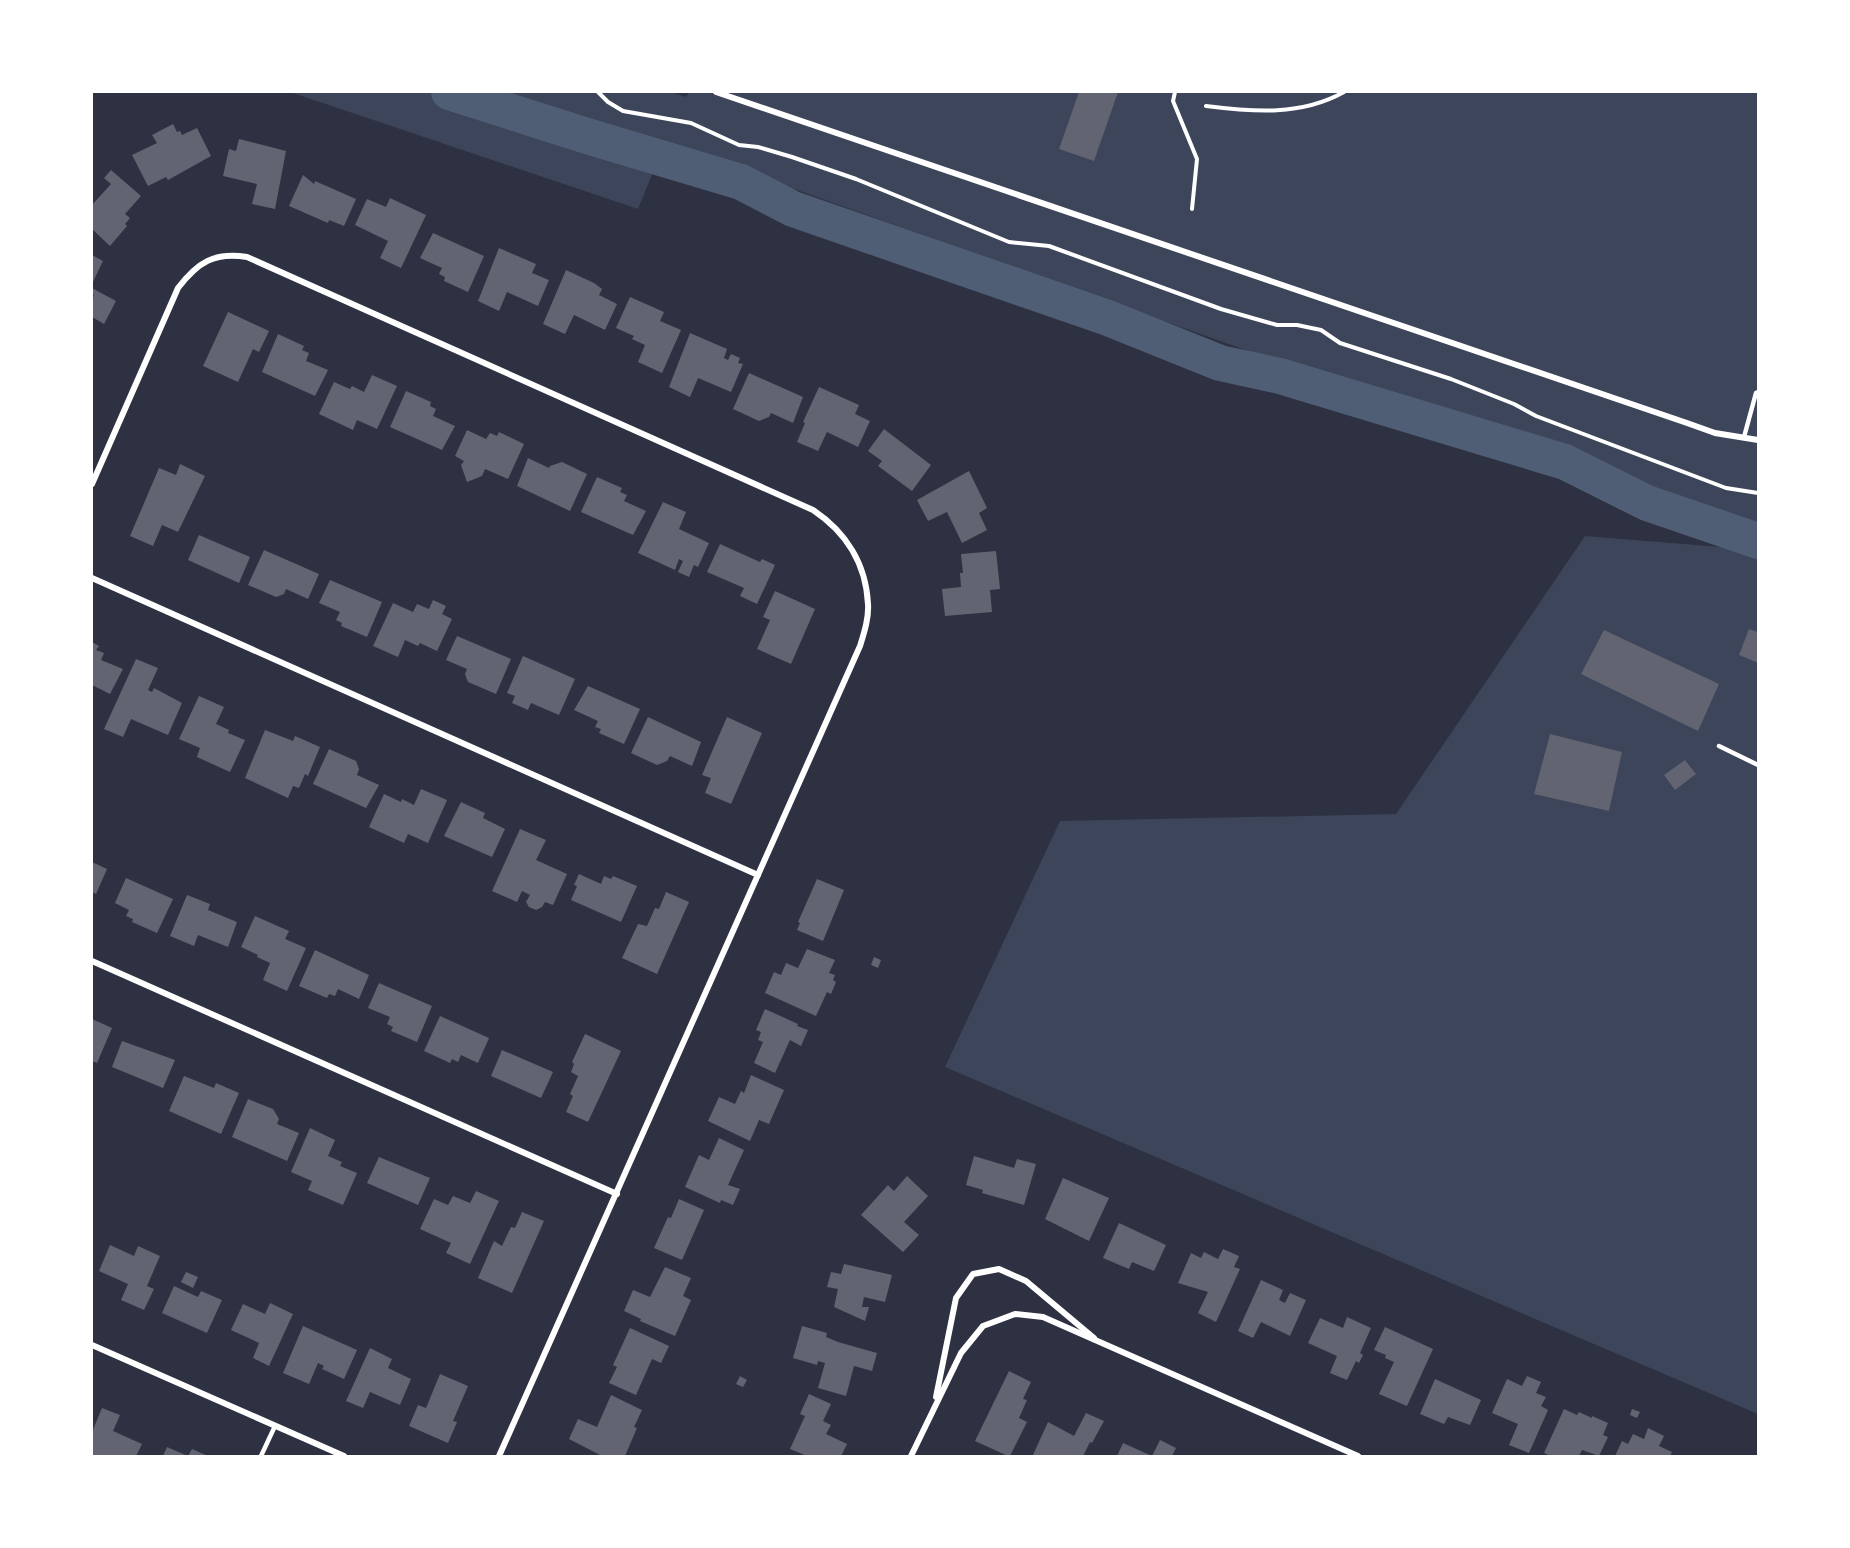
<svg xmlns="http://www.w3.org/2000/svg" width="1850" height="1548" font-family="Jost,sans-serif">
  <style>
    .green { fill: #3c4559 }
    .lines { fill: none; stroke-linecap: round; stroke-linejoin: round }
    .river { stroke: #4f5d75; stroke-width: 36 }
    .building { fill: #626471 }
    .path { stroke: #fff; stroke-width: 4 }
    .service { stroke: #fff; stroke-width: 4.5 }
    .minor { stroke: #fff; stroke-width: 6 }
  </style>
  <rect width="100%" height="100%" fill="#2d3142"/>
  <g class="green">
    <polygon points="290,92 671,92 686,97 689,92 1758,92 1758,533 665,143 638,209"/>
    <polygon points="1585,536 1758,550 1758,1414 945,1067 1060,821 1396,814"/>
  </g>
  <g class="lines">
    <polyline class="river" points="449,92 587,136 741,182 793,209 1108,318 1220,363 1280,376 1565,462 1647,503 1758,541"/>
  </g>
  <g class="building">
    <polygon points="1079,92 1118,92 1094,161 1059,149"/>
    <polygon points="173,124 177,132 180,131 182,135 197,128 211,156 168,180 166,177 148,186 132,155 157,143 152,135"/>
    <polygon points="239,139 286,151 275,209 252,204 257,184 223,176 229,149 236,151"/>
    <polygon points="111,170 141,196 125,214 130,218 125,224 127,226 110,246 92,229 92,205 111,184 104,178"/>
    <polygon points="303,175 314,184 315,181 356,199 344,226 329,220 328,223 289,206"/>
    <polygon points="390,198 426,215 401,268 380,258 388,241 355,225 367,199 386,207"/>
    <polygon points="433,233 484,256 468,292 444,281 445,277 439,274 442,268 420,258"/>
    <polygon points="499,248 536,264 532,273 549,280 538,306 507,292 499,311 478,301"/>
    <polygon points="92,255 103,261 92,284"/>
    <polygon points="566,270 594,283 602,289 599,295 617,304 605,330 574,315 565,334 543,324"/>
    <polygon points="92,288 116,301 104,324 92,317 92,300 94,295 92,294"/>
    <polygon points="630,297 664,312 660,321 681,330 662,373 638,362 645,345 632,339 634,336 616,328"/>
    <polygon points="228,312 269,331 259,352 253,349 238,382 203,366"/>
    <polygon points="690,333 727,349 724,358 728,360 731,354 740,358 738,363 743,364 731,392 698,378 690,397 669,387"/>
    <polygon points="278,334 304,346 302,350 309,353 306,361 328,370 315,396 262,372"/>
    <polygon points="749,373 803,397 793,423 771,413 769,417 759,421 733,409"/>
    <polygon points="372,375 397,386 377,429 357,420 353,430 319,414 334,382 350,389 352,386 364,392"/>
    <polygon points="819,387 859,405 855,414 870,421 858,447 827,432 818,451 797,442 805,423 803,422"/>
    <polygon points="406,391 431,402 430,406 436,409 433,416 455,426 442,450 390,427"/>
    <polygon points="884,429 931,465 912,491 878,466 882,461 868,451"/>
    <polygon points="467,430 486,439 490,433 497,436 499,432 524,444 508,479 485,469 482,476 467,482 461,465 464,461 455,456"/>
    <polygon points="528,458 549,468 550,466 562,462 587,474 570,511 517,486"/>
    <polygon points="180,464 205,476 178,532 162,525 153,546 130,536 159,468 176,475"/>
    <polygon points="969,471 987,508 979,513 987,530 962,543 947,512 928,521 917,500"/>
    <polygon points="597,477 622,488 620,492 627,495 624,501 646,511 633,535 581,512"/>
    <polygon points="663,502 686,512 679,529 709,543 698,567 694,565 689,577 678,572 683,561 679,559 675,570 638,553"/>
    <polygon points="199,535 250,557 239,583 188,560"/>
    <polygon points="720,544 760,562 762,559 775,565 757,604 740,596 744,588 707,572"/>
    <polygon points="264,550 319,574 308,599 286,589 284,594 276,597 248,585"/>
    <polygon points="996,551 1000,589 990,590 992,612 945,616 942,589 961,587 960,573 963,573 961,554"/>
    <polygon points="330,580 382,602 367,637 341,626 342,623 336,620 340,612 319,603"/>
    <polygon points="775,591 815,609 791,664 757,649 770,620 763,617"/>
    <polygon points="433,600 446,606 442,614 452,619 437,651 420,643 418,646 405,640 398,657 373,646 393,603 413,612 417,604 429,609"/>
    <polygon points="1749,629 1758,632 1758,663 1739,655"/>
    <polygon points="1604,630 1719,684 1698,731 1581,674"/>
    <polygon points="457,636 511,659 496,694 468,682 465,674 467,669 446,660"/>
    <polygon points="92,642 99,646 96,650 104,653 101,660 123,669 110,694 92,685"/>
    <polygon points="523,656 575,679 559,715 531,703 528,710 512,703 515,696 507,693"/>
    <polygon points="136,659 158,668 148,690 152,692 154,688 182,703 168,735 131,719 123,737 104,729"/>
    <polygon points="588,686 640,709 624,744 599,733 601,729 595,727 598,721 574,710"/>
    <polygon points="199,696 224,707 216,724 229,730 228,733 245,740 230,772 197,757 200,748 179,739"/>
    <polygon points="648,717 701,742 692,766 670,756 667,761 657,765 631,753"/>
    <polygon points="727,717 762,733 731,804 705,793 711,778 702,775"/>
    <polygon points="265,730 293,741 295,736 320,747 308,776 305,774 299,788 293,786 288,798 245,778"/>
    <polygon points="1550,734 1622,752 1609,811 1534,794"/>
    <polygon points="329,749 356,761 359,769 357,775 379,785 366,808 313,784"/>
    <polygon points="1685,760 1696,774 1675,790 1664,775"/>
    <polygon points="421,789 447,800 428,843 408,834 404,843 369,827 384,794 401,802 402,799 414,805"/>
    <polygon points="461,802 485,813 483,818 505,829 492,857 444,836"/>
    <polygon points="520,829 546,840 536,860 567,874 553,905 545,902 542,907 536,910 529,907 526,902 530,895 522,891 517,902 492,891"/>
    <polygon points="92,862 107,869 96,894 92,892"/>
    <polygon points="579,874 601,884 604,876 611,879 613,876 637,886 621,922 571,900 577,886 574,885"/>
    <polygon points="126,878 173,899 157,933 132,922 133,919 126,916 129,910 115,903"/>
    <polygon points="817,879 844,890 823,941 797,930 800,923 798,922"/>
    <polygon points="666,892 689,902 657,974 622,958 638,924 647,926 655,908 659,909"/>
    <polygon points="187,895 210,904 208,910 237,922 228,947 198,935 194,946 170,936"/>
    <polygon points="255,916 289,931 285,939 306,948 287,991 263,980 270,963 257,957 258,955 241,947"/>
    <polygon points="807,949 835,960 829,973 835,975 833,980 836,982 831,994 827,992 816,1016 765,993 774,972 781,975 786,963 798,968"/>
    <polygon points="315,950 369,975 359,999 338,989 335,996 329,994 327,998 299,986"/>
    <polygon points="874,957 881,960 878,968 871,965"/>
    <polygon points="379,983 432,1006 417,1042 391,1031 393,1027 387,1024 390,1017 368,1008"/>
    <polygon points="765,1009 798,1024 797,1026 808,1030 801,1046 790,1040 775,1073 754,1063 763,1042 758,1040 761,1032 756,1030"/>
    <polygon points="440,1016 489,1038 478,1063 461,1055 458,1062 452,1059 450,1063 424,1051"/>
    <polygon points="92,1019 112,1028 97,1063 92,1061"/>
    <polygon points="585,1034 621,1051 588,1122 566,1112 573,1096 570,1094 578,1076 571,1072 574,1064 572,1062"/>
    <polygon points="122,1041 175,1060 163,1088 112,1067"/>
    <polygon points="502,1050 553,1072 541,1098 491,1076"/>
    <polygon points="751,1075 784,1090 769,1124 759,1120 750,1141 708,1121 719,1097 735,1104 741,1091 744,1093"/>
    <polygon points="184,1076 214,1088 216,1083 239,1093 221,1134 169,1111"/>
    <polygon points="248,1099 273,1109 279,1119 277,1124 299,1133 287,1161 232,1137"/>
    <polygon points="310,1128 335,1140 328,1156 342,1162 340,1166 357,1173 343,1205 308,1190 312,1181 291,1172"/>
    <polygon points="719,1138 744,1150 728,1185 740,1189 733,1205 721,1200 720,1203 685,1187 699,1155 709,1160"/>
    <polygon points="974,1156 1014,1168 1017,1159 1036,1164 1024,1205 982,1193 983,1190 966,1185"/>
    <polygon points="379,1157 430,1178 418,1205 367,1183"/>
    <polygon points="907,1176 928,1196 904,1222 919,1235 903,1252 861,1215 888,1185 894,1191"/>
    <polygon points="1063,1178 1109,1198 1089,1241 1045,1219"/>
    <polygon points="476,1191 499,1201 470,1264 446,1253 451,1243 420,1229 434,1199 448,1205 453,1196 470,1203"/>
    <polygon points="679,1199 704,1210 682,1260 654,1248 668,1217 671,1218"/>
    <polygon points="522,1212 544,1221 512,1293 478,1278 494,1241 502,1246 511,1227 515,1228"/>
    <polygon points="1119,1223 1166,1245 1154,1271 1132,1262 1129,1269 1103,1258"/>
    <polygon points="110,1245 134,1256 138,1246 160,1256 147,1286 154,1289 144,1310 121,1300 128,1284 99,1271"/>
    <polygon points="1223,1249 1239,1256 1234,1267 1240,1269 1216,1322 1198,1313 1208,1292 1178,1283 1191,1253 1201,1258 1204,1252 1218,1259"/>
    <polygon points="844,1264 892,1275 885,1302 864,1297 862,1307 869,1307 865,1321 834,1307 838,1289 827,1287 831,1272 841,1274"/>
    <polygon points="665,1267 691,1278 683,1296 691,1300 675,1336 640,1321 641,1319 624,1311 633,1290 650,1297"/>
    <polygon points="186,1272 198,1277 193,1288 181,1282"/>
    <polygon points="1261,1280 1283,1290 1279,1300 1285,1303 1290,1293 1306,1300 1290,1336 1261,1322 1253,1338 1238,1331"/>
    <polygon points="174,1286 198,1297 201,1291 222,1300 207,1333 162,1313"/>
    <polygon points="270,1303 293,1314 269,1366 253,1358 259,1343 231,1330 243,1304 265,1314"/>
    <polygon points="1347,1317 1371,1328 1360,1353 1363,1355 1359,1363 1356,1361 1347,1380 1330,1373 1337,1356 1308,1343 1320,1318 1343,1328"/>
    <polygon points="303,1326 357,1350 344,1379 322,1369 324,1366 318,1363 309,1384 283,1373"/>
    <polygon points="802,1326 827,1333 826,1337 838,1342 877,1353 872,1371 854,1366 846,1396 818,1388 825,1363 818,1361 817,1365 793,1358"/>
    <polygon points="1385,1327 1433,1349 1407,1406 1379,1394 1394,1362 1385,1358 1386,1355 1374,1350"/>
    <polygon points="630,1328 669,1346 661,1363 652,1359 636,1395 609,1383 617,1367 613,1365"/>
    <polygon points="370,1348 392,1359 388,1368 411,1379 400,1405 370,1392 363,1408 346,1401"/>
    <polygon points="1009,1371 1031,1382 1023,1399 1027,1400 1019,1418 1027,1422 1010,1456 1008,1456 975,1441"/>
    <polygon points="440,1374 468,1386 453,1421 457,1422 448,1443 409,1426 418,1405 426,1408"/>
    <polygon points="740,1376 747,1380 743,1387 736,1384"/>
    <polygon points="1527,1376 1541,1382 1536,1393 1546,1397 1541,1406 1548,1410 1529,1453 1509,1445 1518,1424 1492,1413 1507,1379 1522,1386"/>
    <polygon points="1435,1379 1481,1400 1470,1425 1448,1417 1444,1424 1420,1414"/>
    <polygon points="809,1394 831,1404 823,1421 831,1425 826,1434 847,1444 841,1456 807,1456 790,1449 805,1416 800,1414"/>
    <polygon points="611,1395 642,1410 634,1427 637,1428 625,1456 602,1456 569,1439 578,1419 597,1427"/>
    <polygon points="102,1408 120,1415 113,1431 142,1444 136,1456 92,1456 92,1432"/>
    <polygon points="1564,1409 1577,1415 1579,1412 1592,1418 1592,1416 1608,1423 1603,1435 1608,1437 1599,1456 1582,1450 1579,1456 1551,1456 1544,1453"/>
    <polygon points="1632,1409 1640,1412 1637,1418 1630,1415"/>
    <polygon points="1086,1413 1104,1421 1092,1443 1090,1442 1083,1456 1033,1455 1048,1422 1074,1436"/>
    <polygon points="1648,1428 1664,1436 1659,1446 1672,1452 1670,1456 1615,1456 1622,1441 1628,1444 1633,1434 1644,1439"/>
    <polygon points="1160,1440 1176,1448 1172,1456 1117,1456 1123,1443 1152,1456"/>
    <polygon points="167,1447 188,1456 163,1456"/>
    <polygon points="192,1449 208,1456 188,1456"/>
  </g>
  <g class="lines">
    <g class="path">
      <polyline points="598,92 608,102 623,111 691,123 739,145 758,147 792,157 856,179 1009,242 1049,246 1221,309 1277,325 1297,325 1321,330 1340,343 1451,379 1514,404 1536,416 1726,488 1758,493"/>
      <polyline points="1175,92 1173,101 1197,159 1192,209"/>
      <path d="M 1206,106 C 1254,112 1301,116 1344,92"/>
    </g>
    <g class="service">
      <polyline points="1744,437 1756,393 1758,392"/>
      <polyline points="1719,746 1758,765"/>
      <polyline points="261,1456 275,1426"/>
    </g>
    <g class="minor">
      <polyline points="716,92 1687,423 1715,433 1758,440"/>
      <path d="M 92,484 L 178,288 C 198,262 214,252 247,257 L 813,510 C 846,532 866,564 868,604 C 869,618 864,633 860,646 L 499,1456"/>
      <polyline points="92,578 758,875"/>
      <polyline points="92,961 617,1194"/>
      <polyline points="92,1345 344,1456"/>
      <polyline points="936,1397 956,1298 973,1274 999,1269 1026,1281 1094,1338"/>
      <polyline points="911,1456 961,1353 983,1326 1015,1314 1043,1317 1358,1456"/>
    </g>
  </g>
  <rect width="1850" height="1548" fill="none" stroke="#ffffff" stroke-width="186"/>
</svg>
